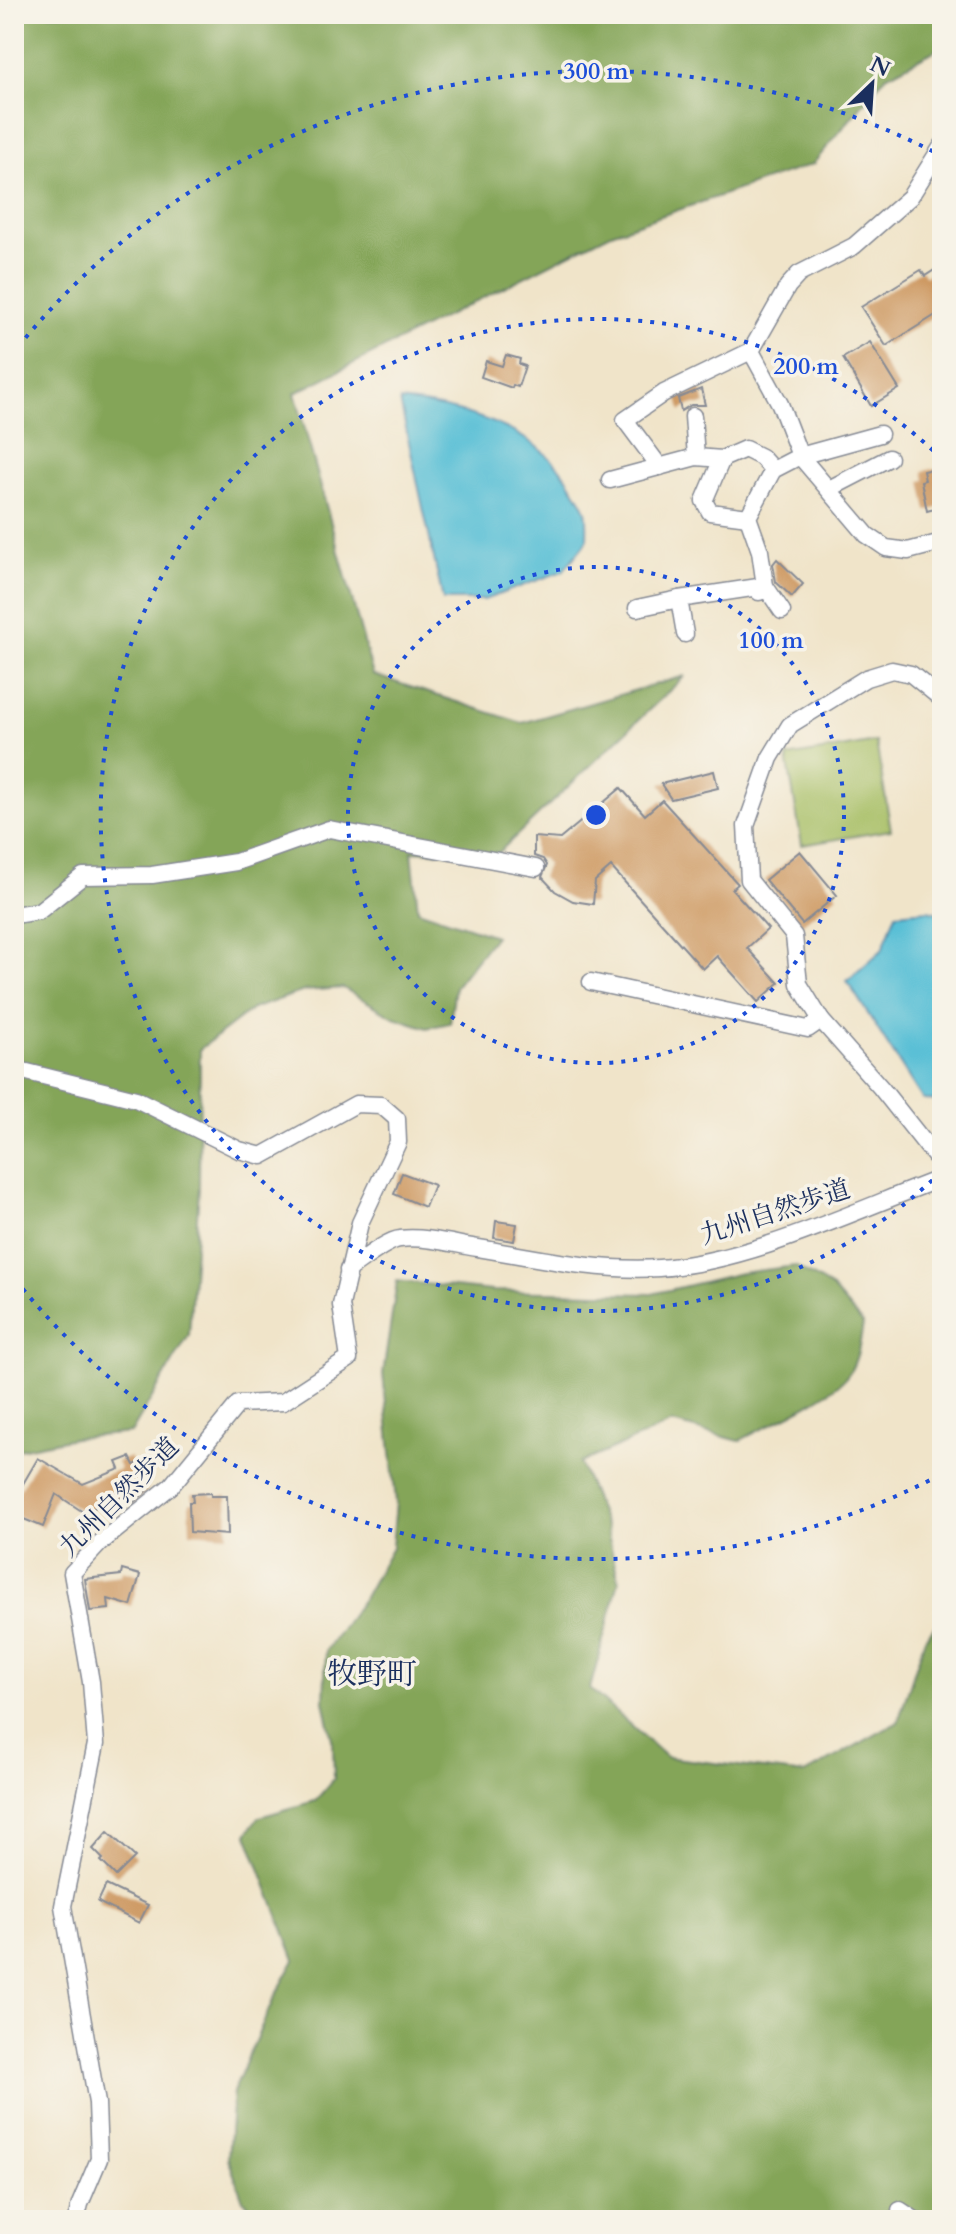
<svg xmlns="http://www.w3.org/2000/svg" width="956" height="2234" font-family="Cardo,'Noto Serif JP',serif">
  <style>
    .green { fill: #a6be63; stroke: #607660; stroke-width: 2 }
    .forest { fill: #84a559; stroke: #506a5c; stroke-width: 2 }
    .water { fill: #58bfd6; stroke: #3a779a; stroke-width: 2 }
    .building { fill: #ce9a63 }
    .lines { fill: none; stroke-linecap: round; stroke-linejoin: round }
    .minor-casing { stroke: #868a94; stroke-width: 19 }
    .minor { stroke: #fff; stroke-width: 16 }
    .ring { fill: none; stroke: #1d4ed8; stroke-width: 4; stroke-dasharray: 4 8 }
    .labels { text-anchor: middle; dominant-baseline: central; stroke-width: 7; stroke-linejoin: round; paint-order: stroke }
    .street-label { font-size: 26px; fill: #1b2f5e; stroke: #f7f3e8 }
    .quarter-label { font-size: 30px; fill: #1b2f5e; stroke: #f7f3e8 }
    .centre { fill: #1d4ed8; stroke: #f7f3e8; stroke-width: 4 }
    .ring-label { font-size: 24px; text-anchor: middle; font-weight: bold; fill: #1d4ed8; stroke: #f7f3e8; stroke-width: 7; stroke-linejoin: round; paint-order: stroke }
  </style>
  <rect width="100%" height="100%" fill="#f7f3e8"/>
  <filter id="ink" filterUnits="userSpaceOnUse"><feTurbulence type="fractalNoise" baseFrequency=".0125" numOctaves="2"/><feDisplacementMap in="SourceGraphic" scale="16" xChannelSelector="R" yChannelSelector="G"/><feConvolveMatrix kernelMatrix="1 2 1 2 8 2 1 2 1" color-interpolation-filters="sRGB"/></filter>
  <filter id="wash" filterUnits="userSpaceOnUse"><feTurbulence type="fractalNoise" baseFrequency=".006" numOctaves="4" result="noise"/><feDisplacementMap in="SourceGraphic" scale="32" xChannelSelector="R" yChannelSelector="G"/><feGaussianBlur stdDeviation="1.8" result="paint"/><feColorMatrix in="noise" values="0 0 0 0 0 0 0 0 0 0 0 0 0 0 0 0 0 1.4 0 .05"/><feComposite in="paint" operator="in"/></filter>
  <g filter="url(#wash)">
    <rect width="100%" height="100%" fill="#f0e4c9"/>
    <polygon class="green" points="876,742 891,830 802,845 787,757"/>
    <g class="forest">
      <polygon points="14,14 942,14 942,47 886,76 813,164 611,233 295,393 373,675 522,723 685,676 497,854 412,851 418,910 495,936 455,987 450,1023 427,1028 394,1017 343,988 304,991 252,1009 200,1049 199,1189 189,1335 131,1433 74,1438 14,1450"/>
      <path d="M 795,1266 L 832,1288 L 863,1324 C 860,1342 858,1363 846,1377 C 830,1397 764,1427 739,1441 L 672,1423 L 580,1463 L 606,1527 L 619,1581 L 590,1689 L 666,1757 L 805,1774 L 898,1722 L 925,1638 L 942,1617 L 942,2220 L 265,2220 L 243,2200 L 228,2158 L 233,2092 L 274,1998 L 295,1960 L 247,1834 L 259,1817 L 315,1801 L 334,1779 L 333,1744 L 324,1701 L 326,1650 L 363,1599 L 392,1547 L 396,1502 L 383,1374 L 397,1281 L 492,1291 L 652,1294 L 741,1273 Z"/>
    </g>
    <g class="water">
      <path d="M 400,401 C 465,408 540,428 574,489 C 578,496 584,504 586,511 C 588,520 587,532 587,541 L 563,571 L 484,600 L 443,600 Z"/>
      <polygon points="928,910 942,914 942,1101 923,1100 847,981 882,950 896,913"/>
    </g>
    <g id="blocks">
      <g class="building">
        <polygon points="942,265 942,311 886,346 861,307 921,270 925,276"/>
        <polygon points="870,342 899,389 871,406 843,358"/>
        <polygon points="506,355 520,359 519,364 525,366 518,387 513,385 512,388 481,377 486,361 502,366"/>
        <polygon points="701,389 705,405 691,405 681,411 678,398"/>
        <polygon points="942,467 942,507 927,511 921,481 925,480 923,471"/>
        <polygon points="777,559 803,584 792,597 776,582 773,564"/>
        <polygon points="714,771 718,788 671,799 661,784"/>
        <polygon points="621,788 645,815 662,800 738,884 732,889 768,929 747,948 779,983 758,1002 717,956 703,969 611,867 595,881 593,904 573,901 555,891 542,877 547,865 543,859 534,856 534,837 560,839"/>
        <polygon points="800,851 837,895 802,924 765,880"/>
        <polygon points="402,1173 434,1185 425,1207 394,1194"/>
        <polygon points="496,1221 517,1224 514,1241 494,1238"/>
        <polygon points="130,1457 134,1465 142,1462 148,1477 144,1479 148,1490 131,1504 128,1495 83,1512 56,1494 43,1527 14,1515 17,1494 38,1458 83,1484 120,1469 117,1462"/>
        <polygon points="211,1493 211,1496 227,1496 228,1535 190,1532 189,1502 193,1502 192,1494"/>
        <polygon points="122,1570 140,1575 131,1606 108,1599 109,1609 90,1611 85,1579 121,1575"/>
        <polygon points="108,1832 135,1857 116,1876 101,1861 103,1859 93,1849"/>
        <polygon points="106,1885 148,1905 139,1923 98,1902"/>
      </g>
    </g>
  </g>
  <g filter="url(#ink)">
    <use href="#blocks" fill-opacity="0" stroke="#868a94" stroke-width="2"/>
    <g class="lines">
      <defs>
        <g id="minor">
          <polyline points="751,351 780,404 800,456 867,535 886,548 908,551 942,542"/>
          <polyline points="693,416 696,457"/>
          <polyline points="722,459 704,501 710,512 748,517"/>
          <polyline points="660,467 625,420 664,393 751,351 788,286 799,274 854,246 910,197 942,146"/>
          <polyline points="610,480 696,457 722,459 745,449 761,457 773,470"/>
          <polyline points="829,489 889,458"/>
          <polyline points="759,592 765,586 782,611"/>
          <polyline points="679,599 685,634"/>
          <polyline points="637,608 679,599 765,586 760,551 748,517 773,470 800,456 880,434"/>
          <polyline points="942,699 911,674 892,670 866,678 790,725 770,758 746,826 749,880 794,936 799,984 821,1020 881,1088 942,1165"/>
          <polyline points="14,915 39,911 83,876 152,875 236,862 329,829 536,868"/>
          <polyline points="591,982 808,1029 821,1020"/>
          <polyline points="14,1074 19,1070 136,1099 239,1150 262,1156 356,1104 381,1105 397,1119 398,1142 360,1223 341,1305 349,1359 283,1402 238,1404 171,1486 100,1543 72,1573 91,1682 96,1744 63,1906 97,2103 99,2159 80,2204 76,2220"/>
          <path d="M 348,1270 C 360,1262 387,1240 400,1239 C 425,1236 453,1244 478,1248 C 538,1258 598,1272 659,1268 C 750,1262 856,1210 942,1178"/>
          <polyline points="900,2210 915,2220"/>
        </g>
      </defs>
      <use href="#minor" class="minor-casing"/>
      <use href="#minor" class="minor"/>
    </g>
  </g>
  <g class="ring">
    <circle cx="596" cy="815" r="248"/>
    <path d="M941 1172A496 496 0 1 1 941 458"/>
    <path d="M940 1475A744 744 0 0 1 18 1283M18 347A744 744 0 0 1 940 155"/>
  </g>
  <g class="labels">
    <g class="street-label">
      <text transform="translate(775 1212) rotate(-18)">九州自然歩道</text>
      <text transform="translate(119 1497) rotate(-45)">九州自然歩道</text>
    </g>
    <g class="quarter-label">
      <text x="372" y="1674">牧野町</text>
    </g>
  </g>
  <circle cx="596" cy="815" r="12" class="centre"/>
  <g class="ring-label">
    <text x="596" y="79">300 m</text>
    <text x="806" y="374">200 m</text>
    <text x="771" y="648">100 m</text>
  </g>
  <rect width="956" height="2234" fill="none" stroke="#f7f3e8" stroke-width="48"/>
  <g transform="translate(872 84) rotate(25)" stroke="#f7f3e8" stroke-width="6" paint-order="stroke">
  <path d="M0-6L14 30L0 20L-14 30Z" fill="#1b2f5e"/>
  <text y="-12" font-size="22" font-weight="bold" text-anchor="middle" fill="#1b2f5e">N</text>
  </g>
</svg>
